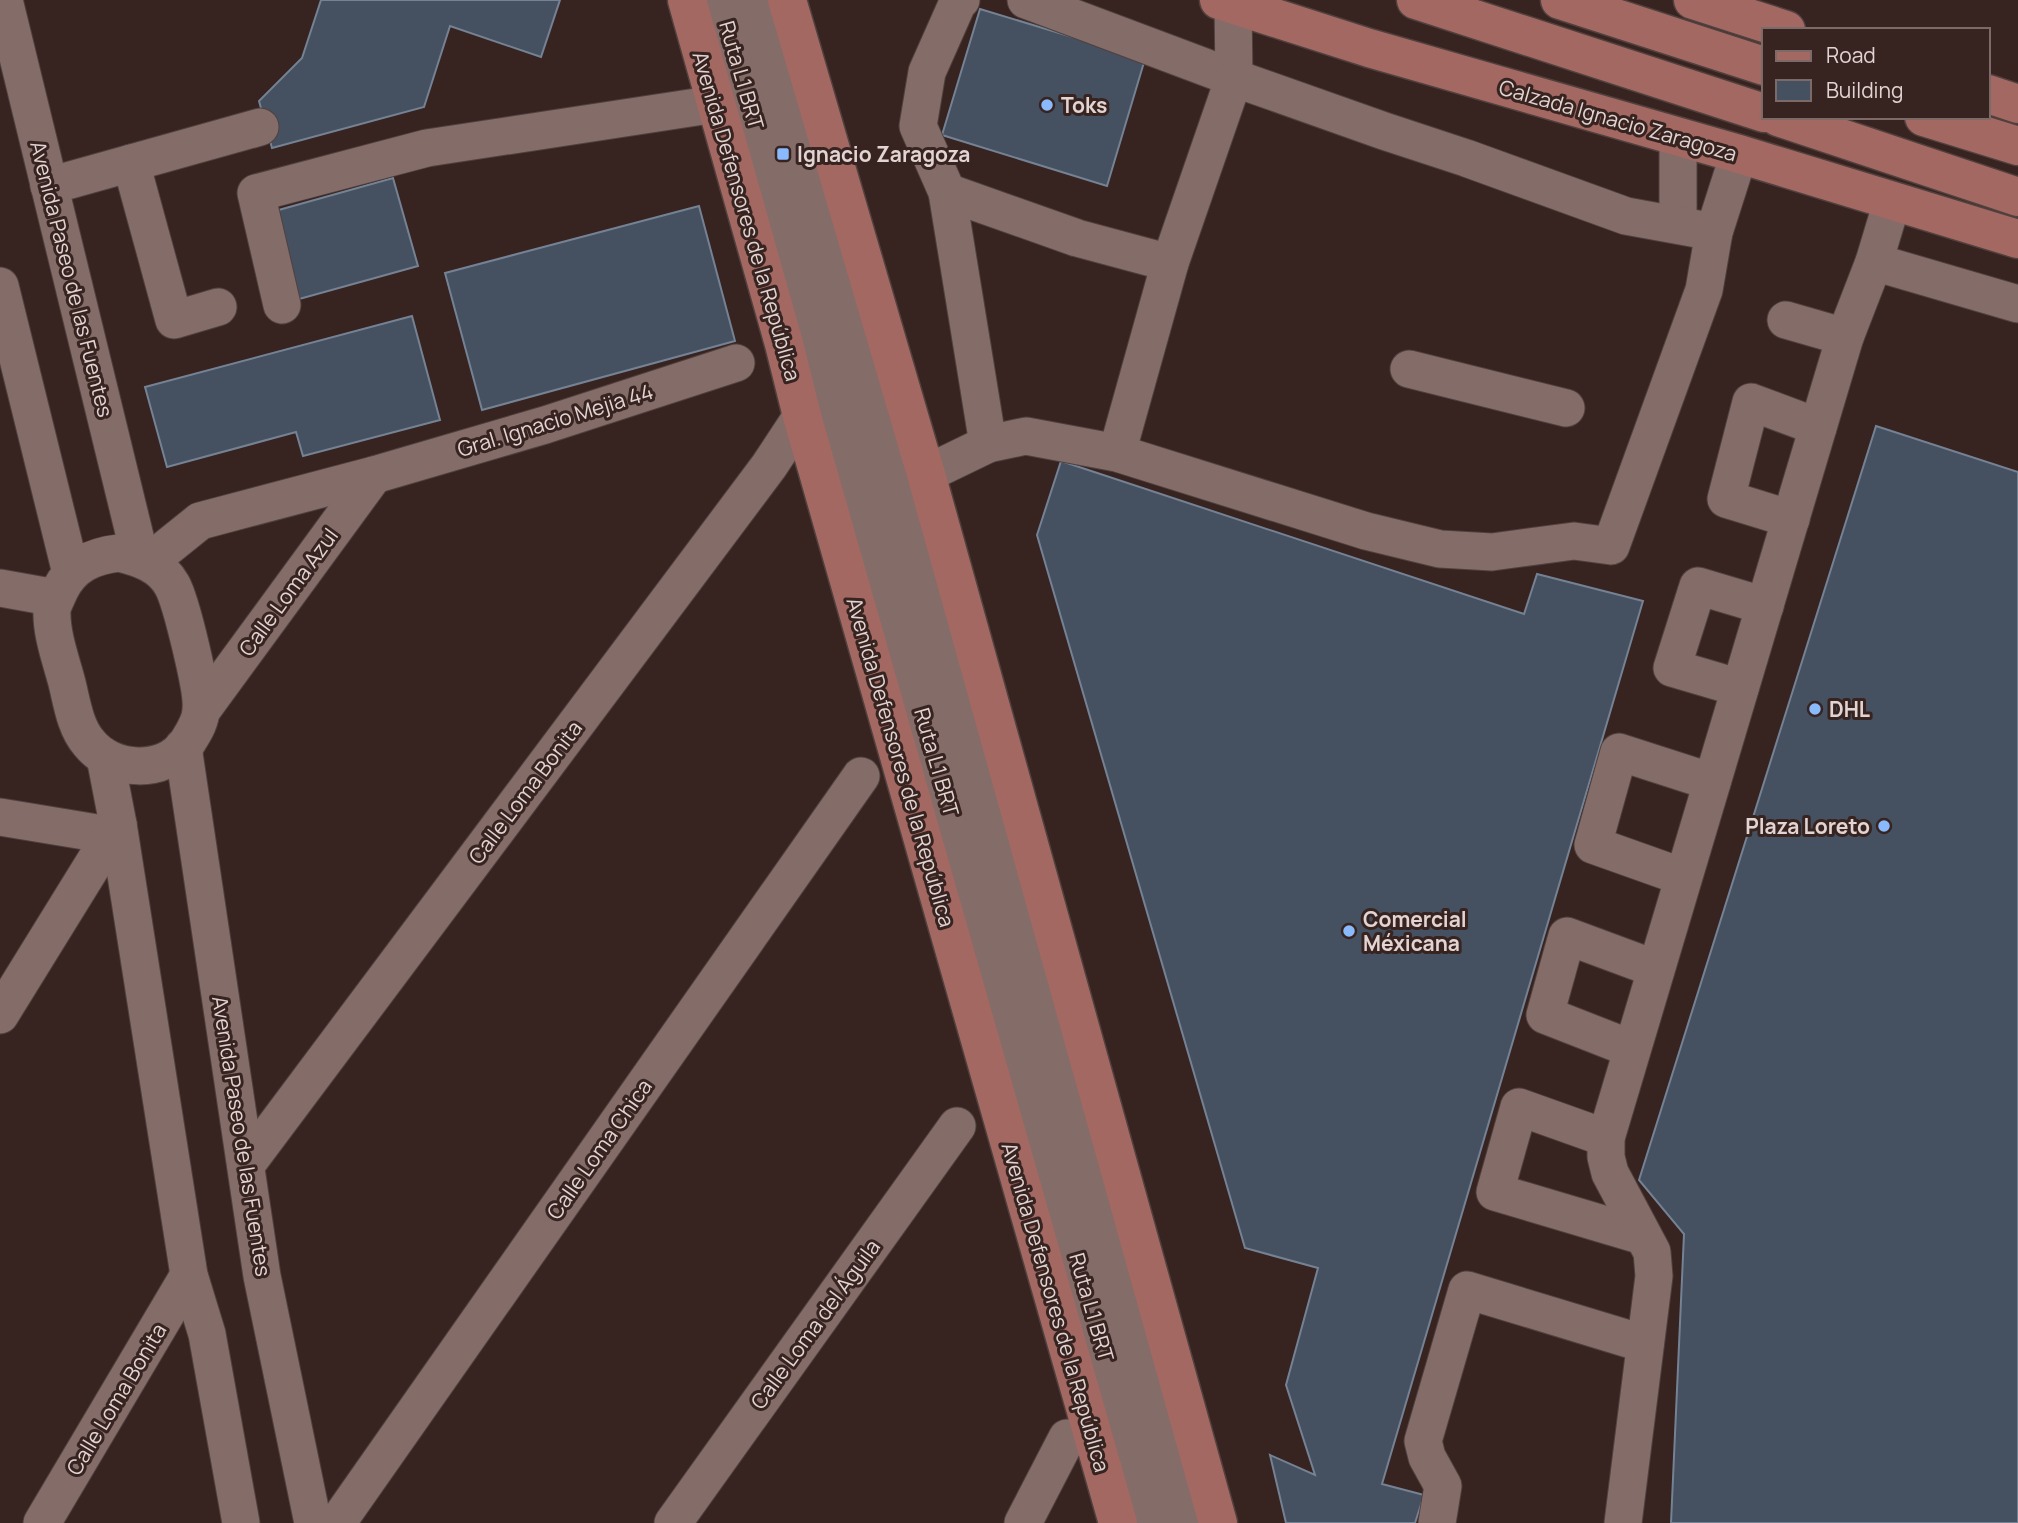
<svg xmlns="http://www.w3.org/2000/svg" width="2018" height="1523" font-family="Manrope,sans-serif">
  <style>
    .building { fill: #455161; stroke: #758294; stroke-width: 2 }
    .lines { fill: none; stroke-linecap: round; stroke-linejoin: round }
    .minor-casing { stroke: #50403e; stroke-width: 39 }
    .major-casing { stroke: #50403e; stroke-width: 41 }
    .minor { stroke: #846c69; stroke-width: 37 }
    .major { stroke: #a36862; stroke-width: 38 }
    .poi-dot { fill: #8abafc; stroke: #372320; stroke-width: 2.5 }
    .labels { text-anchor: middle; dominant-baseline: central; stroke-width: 6; stroke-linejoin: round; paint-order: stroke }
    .street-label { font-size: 21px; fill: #e2d4d2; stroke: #372320 }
    .poi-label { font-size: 21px; font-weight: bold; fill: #e2d4d2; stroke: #372320; text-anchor: start }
  </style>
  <rect width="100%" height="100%" fill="#372320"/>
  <g class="building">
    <polygon points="321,0 560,0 541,57 450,26 424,107 272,148 259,101 302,58"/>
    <polygon points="980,9 1145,59 1107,186 942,135"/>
    <polygon points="393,178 418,266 292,301 268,213"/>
    <polygon points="699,206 735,341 482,410 445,273"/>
    <polygon points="412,316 440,420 303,456 296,432 167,467 145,387"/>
    <polygon points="1876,426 2018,472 2018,1523 1671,1523 1684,1234 1639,1180"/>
    <polygon points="1061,461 1524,614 1537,574 1643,601 1382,1484 1424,1495 1415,1523 1286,1523 1270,1455 1315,1475 1286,1385 1318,1268 1245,1248 1037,535"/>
  </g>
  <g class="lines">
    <defs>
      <g id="minor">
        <polyline points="4,0 140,557"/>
        <polyline points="721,0 1153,1523"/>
        <polyline points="754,0 1184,1523"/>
        <polyline points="961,0 958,2 927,72 918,126 947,192 988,444"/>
        <polyline points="1026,0 1234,78 1233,4"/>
        <polyline points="131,163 174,320 218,307"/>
        <polyline points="49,186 260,127"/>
        <polyline points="947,192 1077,238 1170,263"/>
        <polyline points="1678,225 1678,137"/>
        <polyline points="1874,262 2018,304"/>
        <polyline points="0,286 71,573"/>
        <polyline points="282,305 256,193 427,148 716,104"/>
        <polyline points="1786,320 1845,337"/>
        <polyline points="1409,369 1566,408"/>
        <polyline points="1117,453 1170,263 1234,78 1384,131 1466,158 1626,216 1714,232"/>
        <polyline points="926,474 988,444 1026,436 1117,453 1366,531 1440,549 1492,552 1574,541 1611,546 1704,290 1714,232 1739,154"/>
        <polyline points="1791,519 1726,499 1751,402 1818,427"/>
        <path d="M 119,553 C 140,558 161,565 172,585 C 181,601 203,691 201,709 C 201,722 193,733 187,743 C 164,775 112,772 89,743 C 75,727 72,703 67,683 C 61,660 51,634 52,610 C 53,604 57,597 60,590 C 72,565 93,556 119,553 Z"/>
        <polyline points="149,562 200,521 374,475 545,425 736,363"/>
        <polyline points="0,588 56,598"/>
        <polyline points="1740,688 1672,668 1698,586 1765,606"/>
        <polyline points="202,710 374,475"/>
        <polyline points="183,747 262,1276 313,1523"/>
        <polyline points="105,757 118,824 189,1275 207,1334 241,1523"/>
        <polyline points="0,817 109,835"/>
        <polyline points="1683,877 1593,845 1619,752 1712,782"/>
        <polyline points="0,1015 118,824"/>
        <polyline points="1632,1049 1545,1015 1567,936 1656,969"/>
        <polyline points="1606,1138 1519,1107 1495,1192 1643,1236"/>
        <polyline points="246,1165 769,466 802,416"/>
        <polyline points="42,1523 189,1275"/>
        <polyline points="337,1523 861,776"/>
        <polyline points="673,1523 957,1126"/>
        <polyline points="1023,1523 1067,1438"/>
        <polyline points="1437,1523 1443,1486 1427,1457 1423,1441 1467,1290 1645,1344"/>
        <polyline points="1623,1523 1654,1276 1652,1252 1610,1173 1606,1157 1606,1138 1845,337 1874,262 1892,202"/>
      </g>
      <g id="major">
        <polyline points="687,0 784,344 802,416 1118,1523"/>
        <polyline points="787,0 926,474 1218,1523"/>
        <polyline points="1219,0 1369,48 1739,154 2018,239"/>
        <polyline points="1416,0 1764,113"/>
        <polyline points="1560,0 1764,66"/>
        <polyline points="1693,0 1786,30"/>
        <polyline points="1988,94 2018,104"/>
        <polyline points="1778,117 2018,197"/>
        <polyline points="1924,117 2018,146"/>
      </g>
    </defs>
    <use href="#minor" class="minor-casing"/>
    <use href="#major" class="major-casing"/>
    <use href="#minor" class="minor"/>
    <use href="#major" class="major"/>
  </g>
  <g class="poi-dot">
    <circle cx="1047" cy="105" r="7"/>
    <rect x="776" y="147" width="14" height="14" rx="3.5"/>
    <circle cx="1815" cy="709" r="7"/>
    <circle cx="1884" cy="826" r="7"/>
    <circle cx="1349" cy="931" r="7"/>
  </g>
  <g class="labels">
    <g class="street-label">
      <text transform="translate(742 75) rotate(74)">Ruta L1 BRT</text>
      <text transform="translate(1618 120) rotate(16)">Calzada Ignacio Zaragoza</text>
      <text transform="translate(747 216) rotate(74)">Avenida Defensores de la República</text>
      <text transform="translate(72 279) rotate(76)">Avenida Paseo de las Fuentes</text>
      <text transform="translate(555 420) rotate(-17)">Gral. Ignacio Mejia 44</text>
      <text transform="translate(288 592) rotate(-54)">Calle Loma Azul</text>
      <text transform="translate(901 762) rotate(74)">Avenida Defensores de la República</text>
      <text transform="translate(937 762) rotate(74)">Ruta L1 BRT</text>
      <text transform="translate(525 792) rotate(-53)">Calle Loma Bonita</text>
      <text transform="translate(242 1136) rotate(81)">Avenida Paseo de las Fuentes</text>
      <text transform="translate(599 1149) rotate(-55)">Calle Loma Chica</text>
      <text transform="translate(1056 1307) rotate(74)">Avenida Defensores de la República</text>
      <text transform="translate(1092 1307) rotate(74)">Ruta L1 BRT</text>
      <text transform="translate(815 1324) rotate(-54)">Calle Loma del Águila</text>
      <text transform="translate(116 1399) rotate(-59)">Calle Loma Bonita</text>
    </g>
    <g class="poi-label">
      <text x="1061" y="105">Toks</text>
      <text x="797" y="154">Ignacio Zaragoza</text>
      <text x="1829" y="709">DHL</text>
      <text x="1870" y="826" text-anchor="end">Plaza Loreto</text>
      <text x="1363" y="919">Comercial<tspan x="1363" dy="24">Méxicana</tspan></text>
    </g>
  </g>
  <rect x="1762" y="28" width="228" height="91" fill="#372320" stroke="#7b6a67" stroke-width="2"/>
  <rect x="1776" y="51" width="35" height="10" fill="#a36862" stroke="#7b6a67" stroke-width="2"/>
  <text x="1826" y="63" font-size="21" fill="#e2d4d2">Road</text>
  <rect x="1776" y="80" width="35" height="21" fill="#455161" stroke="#7b6a67" stroke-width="2"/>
  <text x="1826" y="98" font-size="21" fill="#e2d4d2">Building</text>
</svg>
